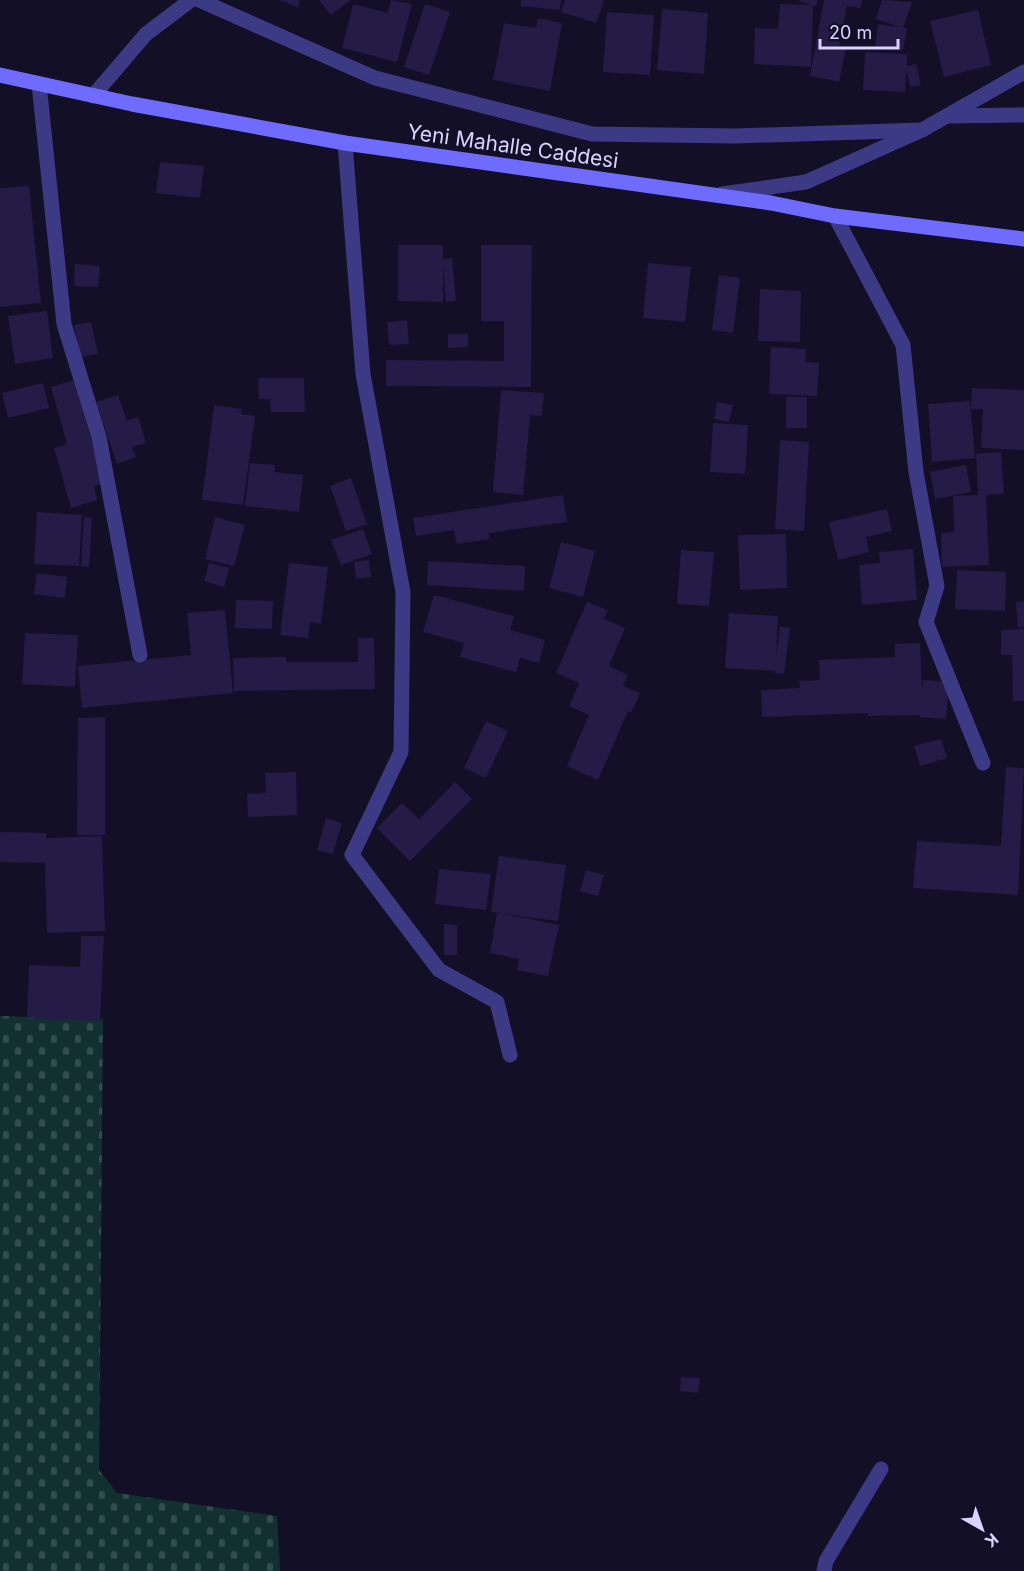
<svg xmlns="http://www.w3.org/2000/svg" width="1024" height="1571" font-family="Inter,sans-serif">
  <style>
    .cemetery { fill: url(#cemetery-stones) }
    .building { fill: #241b47 }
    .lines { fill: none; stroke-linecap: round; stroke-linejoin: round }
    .street { stroke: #3d3a85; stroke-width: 15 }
    .secondary { stroke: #6f6bff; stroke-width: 15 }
    .labels { text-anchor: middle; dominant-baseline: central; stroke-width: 4.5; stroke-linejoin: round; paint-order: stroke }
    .street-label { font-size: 21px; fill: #d9d4ff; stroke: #130f26 }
  </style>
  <defs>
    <pattern id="cemetery-stones" width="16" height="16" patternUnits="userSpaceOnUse" patternTransform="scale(1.5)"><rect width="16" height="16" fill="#12302f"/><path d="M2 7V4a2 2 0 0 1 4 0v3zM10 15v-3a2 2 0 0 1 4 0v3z" fill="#344d4e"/></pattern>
  </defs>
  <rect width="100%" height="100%" fill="#130f26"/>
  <polygon class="cemetery" points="0,1016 103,1019 99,1470 117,1493 277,1516 280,1571 0,1571"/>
  <g class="building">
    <polygon points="279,0 300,0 298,7"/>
    <polygon points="319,0 351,0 331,15"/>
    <polygon points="391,0 412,4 397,62 342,48 353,4 388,13"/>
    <polygon points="521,0 561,0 560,10 521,6"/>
    <polygon points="565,0 601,0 604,1 596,23 561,12"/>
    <polygon points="797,0 818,0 816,6 813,5 811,67 754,64 755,28 778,29 780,4 812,5"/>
    <polygon points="824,0 862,0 861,8 847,6 839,46 846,48 839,82 810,76"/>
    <polygon points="882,0 912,2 903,28 907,28 903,50 875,46 878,24 900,27 876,19"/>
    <polygon points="425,4 450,12 429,75 404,67"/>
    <polygon points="662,9 708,13 704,74 657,70"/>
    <polygon points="978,10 991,65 944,77 930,21"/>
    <polygon points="607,12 654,15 650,75 603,72"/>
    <polygon points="538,18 562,23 550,91 493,80 504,23 536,28"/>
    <polygon points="865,52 907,54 907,66 916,64 921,85 911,87 906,70 905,92 863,90"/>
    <polygon points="160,162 204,166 200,198 156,193"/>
    <polygon points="29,186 41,303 0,307 0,188"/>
    <polygon points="398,245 443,245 443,259 452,258 456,301 446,302 443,266 443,302 398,301"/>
    <polygon points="481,245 532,245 531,387 386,386 386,360 504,361 504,321 481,321"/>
    <polygon points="648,263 691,267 685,322 643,318"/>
    <polygon points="75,264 100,266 98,287 74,286"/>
    <polygon points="719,275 740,278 733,333 712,330"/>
    <polygon points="760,289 801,291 800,342 758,341"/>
    <polygon points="47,311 53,358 15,364 8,316"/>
    <polygon points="407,320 409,344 389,345 387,322"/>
    <polygon points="91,322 98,354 80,357 74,325"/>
    <polygon points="448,334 468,334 468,347 448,348"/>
    <polygon points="771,347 806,349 805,362 819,363 817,396 769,394"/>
    <polygon points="258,378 304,378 305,412 271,412 270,399 259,399"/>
    <polygon points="74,380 104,483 94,486 97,500 71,508 54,448 67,444 51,387"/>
    <polygon points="43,383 49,408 8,418 2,393"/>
    <polygon points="972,388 1024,390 1024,450 981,448 983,409 971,409"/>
    <polygon points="501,390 544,393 542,416 530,415 523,495 493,492"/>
    <polygon points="118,395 127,421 138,417 146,443 132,447 136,457 117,464 96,402"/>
    <rect x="786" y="397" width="21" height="31"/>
    <polygon points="970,401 975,458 932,462 928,404"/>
    <polygon points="717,402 733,405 729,422 714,419"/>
    <polygon points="214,405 242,409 241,414 255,416 243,505 202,500"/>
    <polygon points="713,423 748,425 745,474 710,472"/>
    <polygon points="780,440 809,442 804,531 775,529"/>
    <polygon points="1001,452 1004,494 986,495 989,565 942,567 941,533 954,532 953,496 978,495 976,454"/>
    <polygon points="250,463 275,465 274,472 303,475 299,512 245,506"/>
    <polygon points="966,465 971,492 935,499 930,472"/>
    <polygon points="351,478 367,524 346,531 330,486"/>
    <polygon points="563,495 567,522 489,533 489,539 457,544 454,530 416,536 413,518"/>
    <polygon points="887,509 892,531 866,537 869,552 838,560 829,522"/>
    <polygon points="37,512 82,515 79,566 34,564"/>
    <polygon points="84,517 92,518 89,567 81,566"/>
    <polygon points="215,517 245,525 234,566 205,559"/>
    <polygon points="363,529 372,554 341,565 331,540"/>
    <polygon points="786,534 787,588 740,590 738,535"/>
    <polygon points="561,542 595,551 583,597 549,588"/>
    <polygon points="913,549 917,600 862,605 859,565 880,563 879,552"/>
    <polygon points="681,550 714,552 709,606 677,604"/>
    <polygon points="369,560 371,577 356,579 354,562"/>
    <polygon points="428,561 525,566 524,591 427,585"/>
    <polygon points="209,563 229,568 224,587 204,581"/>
    <polygon points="289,563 328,567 321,624 310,622 308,638 280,635"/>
    <polygon points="957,570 1006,572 1005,611 955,609"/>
    <polygon points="37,573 67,577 65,598 34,594"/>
    <polygon points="434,595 514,616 510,630 545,640 539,663 520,658 516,672 460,657 464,643 423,632"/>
    <polygon points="236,600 273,601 272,629 235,628"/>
    <polygon points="1024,601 1024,627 1018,628 1016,602"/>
    <polygon points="587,602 608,610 604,619 625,628 609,666 628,675 623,686 640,693 631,713 628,711 598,780 567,766 589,715 569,706 579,683 556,673"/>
    <polygon points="225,610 233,693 82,708 78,666 191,655 187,613"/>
    <polygon points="729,613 778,616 776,657 780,626 790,628 784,674 774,673 775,671 725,668"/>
    <polygon points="1024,629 1024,701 1013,701 1012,655 1001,655 1001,630"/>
    <polygon points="25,633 78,635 75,687 22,684"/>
    <polygon points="358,638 374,638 375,689 234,691 233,658 286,657 286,662 358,662"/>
    <polygon points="920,643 922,691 923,680 949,682 946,719 920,717 920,715 868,716 868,713 762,717 761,690 800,688 799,681 820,680 819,660 895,657 895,644"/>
    <polygon points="105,717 105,835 77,835 78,718"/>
    <polygon points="486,721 508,731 486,778 464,768"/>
    <polygon points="941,739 947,758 920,766 914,746"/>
    <polygon points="1006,767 1024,768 1018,895 913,888 917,841 1001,846"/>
    <polygon points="296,772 297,815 248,817 247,794 266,793 265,773"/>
    <polygon points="455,782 472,799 410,861 377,828 402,803 419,819"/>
    <polygon points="326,818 342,823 333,854 317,850"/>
    <polygon points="0,832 46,833 46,838 102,836 105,931 47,933 45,863 0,862"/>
    <polygon points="499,856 566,865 558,921 504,914 559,925 548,976 517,970 519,959 490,953 497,913 491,912"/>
    <polygon points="439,869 491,874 486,910 435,904"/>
    <polygon points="586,870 604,875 598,896 580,891"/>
    <polygon points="444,924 457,925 457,955 444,955"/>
    <polygon points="81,936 104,936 100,1021 27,1018 29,965 80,967"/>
    <polygon points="681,1377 700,1378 698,1393 680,1391"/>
  </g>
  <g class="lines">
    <g class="street">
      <polyline points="199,0 375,78 592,134 735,136 922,130"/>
      <polyline points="39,84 64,324 99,437 140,655"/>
      <polyline points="93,96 146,34 191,0"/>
      <polyline points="949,116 1024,115"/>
      <polyline points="345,143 363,374 403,592 401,752 352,855 439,970 497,1002 510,1055"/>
      <polyline points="722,194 806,182 922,130 1024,72"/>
      <polyline points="835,216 903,345 916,472 937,586 926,622 983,763"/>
      <polyline points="824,1571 826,1561 881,1469"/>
    </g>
    <polyline class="secondary" points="0,75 132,104 345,143 771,203 835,216 1024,239"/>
  </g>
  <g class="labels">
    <g class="street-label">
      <text transform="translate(513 146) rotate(8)">Yeni Mahalle Caddesi</text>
    </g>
  </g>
  <g transform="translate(982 1529) rotate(140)" stroke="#130f26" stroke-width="4.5" paint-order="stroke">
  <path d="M0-4.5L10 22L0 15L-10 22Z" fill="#d9d4ff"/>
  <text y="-9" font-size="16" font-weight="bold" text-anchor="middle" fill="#d9d4ff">K</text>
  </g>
  <path d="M820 39v9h78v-9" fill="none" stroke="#d9d4ff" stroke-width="3"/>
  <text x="829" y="39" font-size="18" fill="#d9d4ff" stroke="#130f26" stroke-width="4.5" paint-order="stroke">20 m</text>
</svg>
